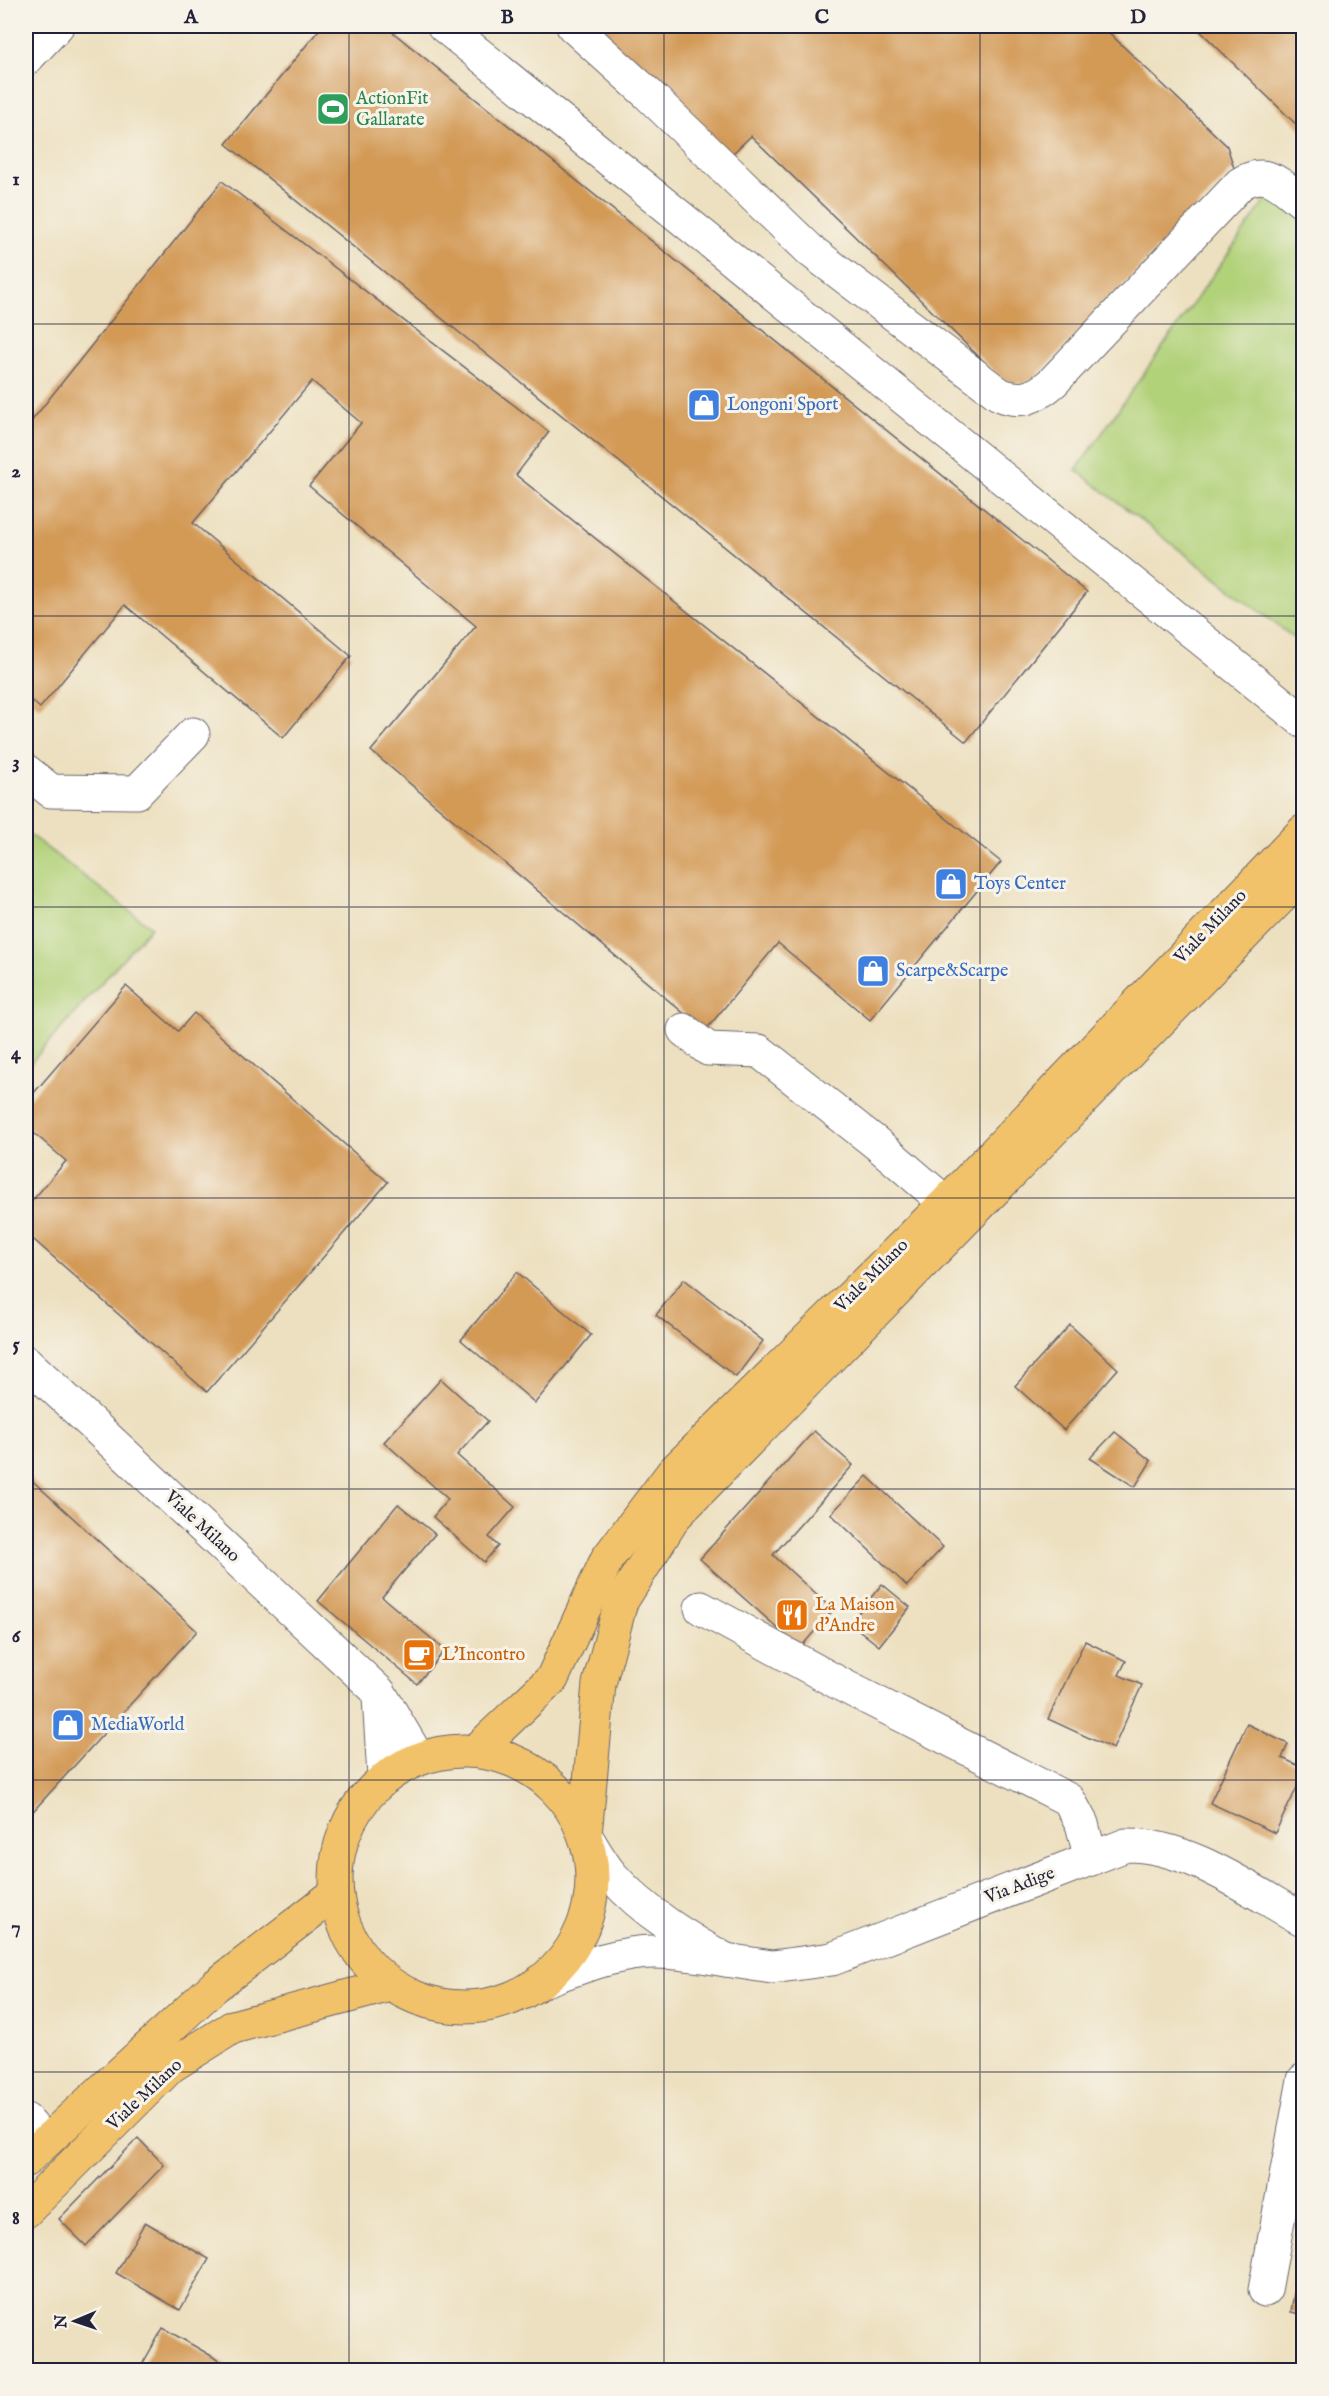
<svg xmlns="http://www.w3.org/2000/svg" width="1329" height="2396" font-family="'IM FELL English',serif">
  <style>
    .green { fill: #b2d27a; stroke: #6a7a5a; stroke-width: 1.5 }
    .building { fill: #d39a56 }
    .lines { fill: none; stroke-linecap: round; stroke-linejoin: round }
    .minor-casing { stroke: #69646a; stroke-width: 35 }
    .major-casing { stroke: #69646a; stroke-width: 35 }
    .minor { stroke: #fff; stroke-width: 33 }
    .major { stroke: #f2c26a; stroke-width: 33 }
    .grid { fill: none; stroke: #22223b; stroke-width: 1.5; stroke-opacity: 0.55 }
    .labels { text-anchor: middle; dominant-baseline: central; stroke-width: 6; stroke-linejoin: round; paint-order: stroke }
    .leisure-label { font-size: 18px; fill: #27864d; stroke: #f7f3e8; text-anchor: start }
    .shop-label { font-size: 18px; fill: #366cbe; stroke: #f7f3e8; text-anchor: start }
    .street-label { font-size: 18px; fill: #22223b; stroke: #f7f3e8 }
    .food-label { font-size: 18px; fill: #c56008; stroke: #f7f3e8; text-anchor: start }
    .neatline { fill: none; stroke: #22223b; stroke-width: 2 }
    .grid-label { font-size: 20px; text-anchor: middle; font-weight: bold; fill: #22223b }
  </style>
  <rect width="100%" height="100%" fill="#f7f3e8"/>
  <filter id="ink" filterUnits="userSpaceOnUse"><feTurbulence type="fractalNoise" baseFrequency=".0167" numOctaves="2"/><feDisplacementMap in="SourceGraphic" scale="12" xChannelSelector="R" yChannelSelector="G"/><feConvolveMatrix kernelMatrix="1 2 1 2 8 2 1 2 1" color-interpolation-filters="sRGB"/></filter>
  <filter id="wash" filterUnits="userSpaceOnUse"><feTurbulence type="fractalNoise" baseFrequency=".008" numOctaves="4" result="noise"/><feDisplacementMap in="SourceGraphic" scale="24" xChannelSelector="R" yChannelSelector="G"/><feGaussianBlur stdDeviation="1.35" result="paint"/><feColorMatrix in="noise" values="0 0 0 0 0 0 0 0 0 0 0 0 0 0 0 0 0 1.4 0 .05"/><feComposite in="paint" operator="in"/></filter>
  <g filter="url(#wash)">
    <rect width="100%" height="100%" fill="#ede0c0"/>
    <g class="green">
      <polygon points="1270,194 1303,220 1303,645 1076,470"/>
      <polygon points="26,832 151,927 26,1068"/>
    </g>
    <g id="blocks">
      <g class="building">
        <polygon points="322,26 385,26 1087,592 966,742 226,144"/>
        <polygon points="593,26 1102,26 1227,146 1234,168 1035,378 1024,384 1012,383 1001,378 751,136 730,156"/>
        <polygon points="1195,26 1304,26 1304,132"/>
        <polygon points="222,181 549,432 516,475 1001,862 870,1020 778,943 705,1031 371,751 476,626 309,486 361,423 312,381 193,523 351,656 283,738 125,605 40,708 26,696 26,428"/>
        <polygon points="126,986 178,1031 194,1013 388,1182 207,1392 26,1233 26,1208 66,1161 26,1126 26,1102"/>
        <polygon points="517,1272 591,1335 535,1403 461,1340"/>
        <polygon points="684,1279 763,1341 736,1377 656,1315"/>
        <polygon points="1070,1325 1118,1369 1064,1430 1015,1386"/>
        <polygon points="441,1379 488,1421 457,1455 515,1507 489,1537 498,1546 484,1562 433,1517 448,1499 384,1442"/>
        <polygon points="814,1431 853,1465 773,1555 833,1610 800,1648 700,1559"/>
        <polygon points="1115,1432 1151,1461 1135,1487 1090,1458"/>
        <polygon points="26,1475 197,1631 26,1819"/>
        <polygon points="867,1476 943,1547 907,1586 831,1514"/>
        <polygon points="398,1504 435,1534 382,1597 445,1650 417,1684 318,1601"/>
        <polygon points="882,1584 910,1607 879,1646 850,1623"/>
        <polygon points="1085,1641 1126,1661 1119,1675 1142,1685 1113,1749 1048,1719"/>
        <polygon points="1247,1724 1288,1744 1282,1758 1304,1768 1304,1773 1275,1833 1210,1803"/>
        <polygon points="138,2138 164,2165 86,2246 59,2219"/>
        <polygon points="145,2222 209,2259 180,2310 116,2273"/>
        <polygon points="1302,2244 1304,2244 1304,2315 1291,2312"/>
        <polygon points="163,2328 236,2370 139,2370"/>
      </g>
    </g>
  </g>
  <g filter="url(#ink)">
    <use href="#blocks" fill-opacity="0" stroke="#69646a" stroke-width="1.5"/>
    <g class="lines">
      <defs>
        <g id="minor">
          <polyline points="444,26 1304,722"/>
          <path d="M 573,26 L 648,94 L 811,251 L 999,394 C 1021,404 1036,397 1053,382 L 1240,184 C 1268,166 1282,187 1304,203"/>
          <polyline points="26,59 57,26"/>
          <polyline points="26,771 51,791 137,792 193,734"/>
          <polyline points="684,1030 708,1049 759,1051 876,1143 946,1203"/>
          <polyline points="26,1362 379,1692 418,1758"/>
          <polyline points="701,1608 846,1687 1069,1800 1082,1824 1091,1859"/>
          <polyline points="379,1697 384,1776"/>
          <path d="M 726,1960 L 772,1967 L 832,1959 L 1126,1845 C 1187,1844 1251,1891 1304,1920"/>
          <path d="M 542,1981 C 576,1969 620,1951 656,1952 C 679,1952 703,1956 726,1960 C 687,1938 644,1912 614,1878 C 602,1865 594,1849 585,1835"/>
          <polyline points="26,2120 44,2141"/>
          <polyline points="1265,2290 1304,2080"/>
        </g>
        <g id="major">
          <polyline points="480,1747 552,1679 607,1559 673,1472 946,1203 1304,831"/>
          <circle cx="464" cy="1879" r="128"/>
          <polyline points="585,1835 599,1684 621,1602 675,1516 1304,874"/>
          <polyline points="26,2160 215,1986 336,1893"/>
          <polyline points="26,2211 171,2066 233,2027 390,1985"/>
        </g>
      </defs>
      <use href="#minor" class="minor-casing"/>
      <use href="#major" class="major-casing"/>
      <use href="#minor" class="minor"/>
      <use href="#major" class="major"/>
    </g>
  </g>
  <path class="grid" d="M 349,26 L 349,2370M 664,26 L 664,2370M 980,26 L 980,2370M 26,324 L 1304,324M 26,616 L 1304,616M 26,907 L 1304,907M 26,1198 L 1304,1198M 26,1489 L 1304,1489M 26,1780 L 1304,1780M 26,2072 L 1304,2072"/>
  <defs>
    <symbol id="stadium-square" viewBox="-11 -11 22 22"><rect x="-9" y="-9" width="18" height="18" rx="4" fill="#2e9e5b" stroke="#f7f3e8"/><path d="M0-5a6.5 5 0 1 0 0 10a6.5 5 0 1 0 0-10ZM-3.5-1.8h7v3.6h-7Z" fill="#fff"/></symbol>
    <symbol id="shop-square" viewBox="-11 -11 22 22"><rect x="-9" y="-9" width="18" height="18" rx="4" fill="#3f7fe0" stroke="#f7f3e8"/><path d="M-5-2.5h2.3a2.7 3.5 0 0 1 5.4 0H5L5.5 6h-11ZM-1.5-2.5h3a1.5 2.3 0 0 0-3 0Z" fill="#fff"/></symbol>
    <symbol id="restaurant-square" viewBox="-11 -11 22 22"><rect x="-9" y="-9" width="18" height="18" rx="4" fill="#e8710a" stroke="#f7f3e8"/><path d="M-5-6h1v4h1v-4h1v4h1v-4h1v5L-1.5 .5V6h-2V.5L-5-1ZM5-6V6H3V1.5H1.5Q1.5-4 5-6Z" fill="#fff"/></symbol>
    <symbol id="cafe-square" viewBox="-11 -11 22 22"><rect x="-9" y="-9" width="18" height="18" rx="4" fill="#e8710a" stroke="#f7f3e8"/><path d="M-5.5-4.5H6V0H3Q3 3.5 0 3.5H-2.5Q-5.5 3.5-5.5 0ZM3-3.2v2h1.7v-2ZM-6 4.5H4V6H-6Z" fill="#fff"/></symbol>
  </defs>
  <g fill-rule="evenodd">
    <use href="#stadium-square" x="314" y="90" width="38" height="38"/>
    <use href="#shop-square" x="685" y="386" width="38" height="38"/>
    <use href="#shop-square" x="932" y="865" width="38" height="38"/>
    <use href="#shop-square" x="854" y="952" width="38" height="38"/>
    <use href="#restaurant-square" x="773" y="1596" width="38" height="38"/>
    <use href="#cafe-square" x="400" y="1636" width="38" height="38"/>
    <use href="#shop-square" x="49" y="1706" width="38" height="38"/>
  </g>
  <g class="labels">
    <g class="leisure-label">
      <text x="356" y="99">ActionFit<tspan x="356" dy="21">Gallarate</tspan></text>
    </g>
    <g class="shop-label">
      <text x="727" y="405">Longoni Sport</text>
      <text x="974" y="884">Toys Center</text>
      <text x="896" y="971">Scarpe&amp;Scarpe</text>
      <text x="91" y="1725">MediaWorld</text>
    </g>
    <g class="street-label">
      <text transform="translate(1211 927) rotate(-46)">Viale Milano</text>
      <text transform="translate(872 1276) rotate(-45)">Viale Milano</text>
      <text transform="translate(202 1527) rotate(43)">Viale Milano</text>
      <text transform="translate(1020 1886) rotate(-21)">Via Adige</text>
      <text transform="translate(145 2095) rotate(-43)">Viale Milano</text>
    </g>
    <g class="food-label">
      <text x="815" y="1605">La Maison<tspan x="815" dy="21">d'Andre</tspan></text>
      <text x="442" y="1655">L'Incontro</text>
    </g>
  </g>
  <rect width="1329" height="2396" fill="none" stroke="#f7f3e8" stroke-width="66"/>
  <g transform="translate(75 2321) rotate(268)" stroke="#f7f3e8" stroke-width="4.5" paint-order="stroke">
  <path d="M0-4.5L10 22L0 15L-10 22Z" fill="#22223b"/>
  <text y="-9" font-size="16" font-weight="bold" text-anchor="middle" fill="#22223b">N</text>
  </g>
  <rect x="33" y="33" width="1263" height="2330" class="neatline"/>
  <g class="grid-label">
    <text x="191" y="23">A</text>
    <text x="507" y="23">B</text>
    <text x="822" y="23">C</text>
    <text x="1138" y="23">D</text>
    <text x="16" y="185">1</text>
    <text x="16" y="477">2</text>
    <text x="16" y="768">3</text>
    <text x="16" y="1059">4</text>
    <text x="16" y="1350">5</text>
    <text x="16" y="1642">6</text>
    <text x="16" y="1933">7</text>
    <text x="16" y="2224">8</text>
  </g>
</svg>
